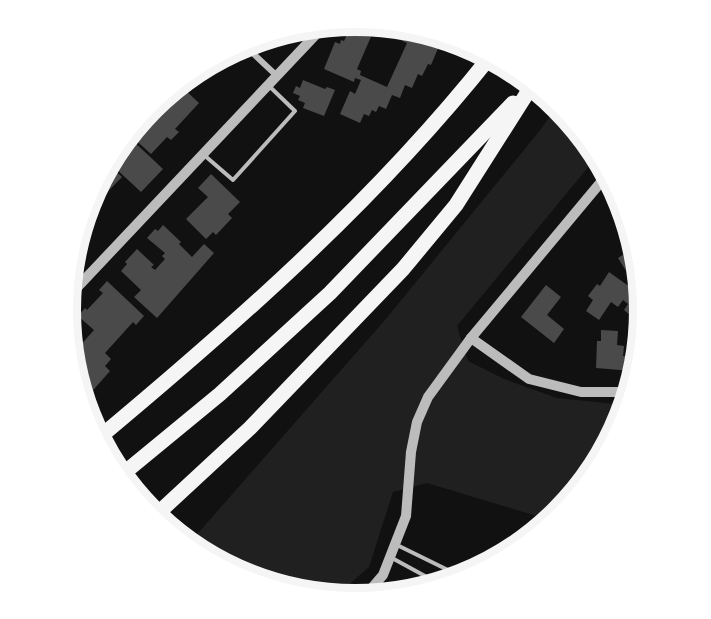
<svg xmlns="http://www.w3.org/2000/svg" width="711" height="619" font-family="Quicksand,sans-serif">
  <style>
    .green { fill: #202020 }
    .building { fill: #4a4a4a }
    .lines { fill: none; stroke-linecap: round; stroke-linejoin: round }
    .service { stroke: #bcbcbc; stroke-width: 4 }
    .minor { stroke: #bcbcbc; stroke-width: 6 }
    .tertiary { stroke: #bcbcbc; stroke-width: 10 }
    .motorway { stroke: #f5f5f5; stroke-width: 15 }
    .rim { fill: none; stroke: #f5f5f5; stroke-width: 8 }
  </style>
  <rect width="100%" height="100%" fill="#111"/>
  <polygon class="green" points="558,105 595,159 457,326 468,361 504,379 557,398 625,405 622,420 559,514 550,520 427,483 393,492 369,567 338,594 245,576 192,540 385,320 541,129"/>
  <g class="building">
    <polygon points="356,21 381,26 378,34 373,32 357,69 361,71 360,75 387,87 407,43 396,38 399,31 406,34 407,31 450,40 446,49 439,46 431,65 428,64 422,76 418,74 412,88 405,85 400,98 392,95 386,109 379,106 376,112 372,110 369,116 364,114 360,123 340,114 350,91 355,94 361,80 355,78 354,82 324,69 335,42 340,44 341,40 344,41 353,22"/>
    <polygon points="303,80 325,89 327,87 335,90 324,116 303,108 305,103 298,100 300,96 293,93 296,86 300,88"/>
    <polygon points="184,89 199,103 175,129 179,132 171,140 167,137 151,154 131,136 152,105 173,91 178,96"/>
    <polygon points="130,138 163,169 141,192 112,165"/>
    <polygon points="109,169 112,171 113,169 122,177 88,212 96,219 82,234 89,199"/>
    <polygon points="211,174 240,202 228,214 232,218 216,235 213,232 206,239 186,219 208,197 198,188"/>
    <polygon points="163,225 181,242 179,244 192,257 204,244 214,253 157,318 134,297 141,290 121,271 127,264 125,262 137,249 154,265 151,267 155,270 165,259 162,256 165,253 147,238 155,229 158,231"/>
    <polygon points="632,249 638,279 633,282 618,258"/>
    <polygon points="609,272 641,295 642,298 630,315 624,310 628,304 623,300 618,307 611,302 599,320 586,311 593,300 588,296 597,284 600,286"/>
    <polygon points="107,281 144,316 136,325 133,322 105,353 111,359 105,366 110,371 87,397 84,394 74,345 78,348 94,330 78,316 85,308 87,310 103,293 99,290"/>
    <polygon points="546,285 561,297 547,315 564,329 554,343 521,317"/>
    <polygon points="601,330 618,331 617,345 624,346 623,356 629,356 630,342 637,343 632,371 596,368 597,341 601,341"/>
  </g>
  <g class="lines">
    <g class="service">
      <polyline points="204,155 233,180 295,111 268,85"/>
      <polyline points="71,327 77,334 73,339"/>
      <polyline points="397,545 450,571"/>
      <polyline points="392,558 436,582"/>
      <path d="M 444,580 C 449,568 461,565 472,572"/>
    </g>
    <polyline class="minor" points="243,44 277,76"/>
    <g class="tertiary">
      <polyline points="70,295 322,28"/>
      <polyline points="471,338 529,379 581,392 627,392"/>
      <polyline points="365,596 383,575 406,516 411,452 417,422 428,397 471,338 606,176"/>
    </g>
    <g class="motorway">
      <path d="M 100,437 C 239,321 376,200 489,58"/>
      <polyline points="124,473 220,394 330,293 513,103"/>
      <polyline points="155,516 250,428 403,269 456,205 531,87"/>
    </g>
  </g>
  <path d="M0 0H711V619H0ZM77 310a278 278 0 1 1 556 0a278 278 0 1 1-556 0Z" fill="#fff" fill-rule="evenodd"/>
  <path class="rim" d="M77 310a278 278 0 1 1 556 0a278 278 0 1 1-556 0Z"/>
</svg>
